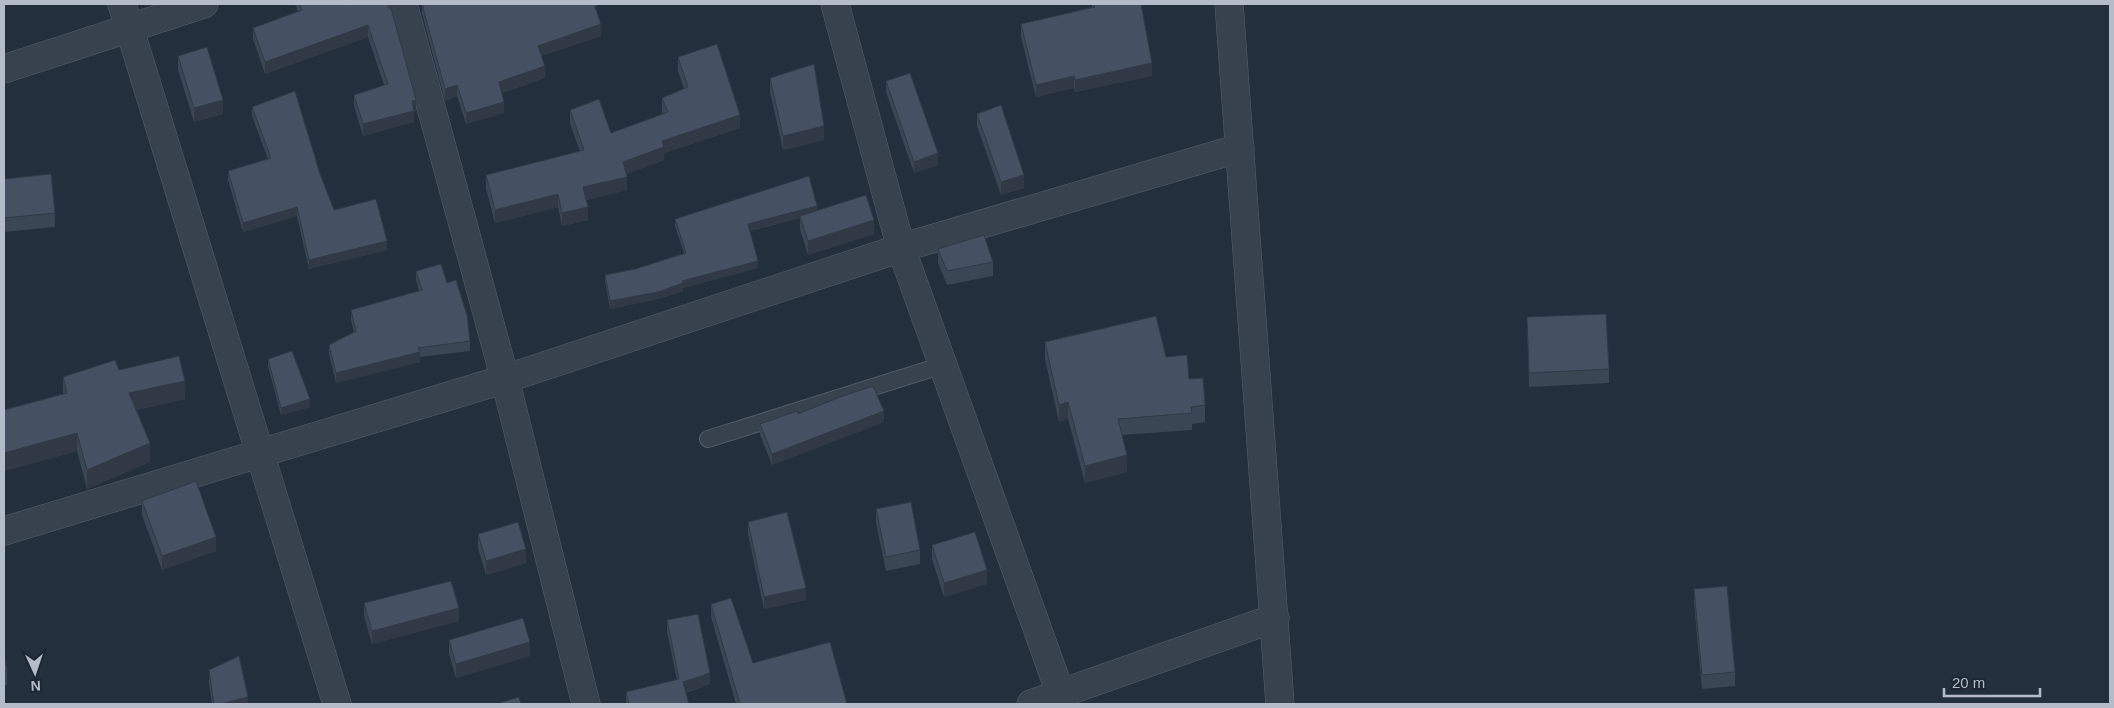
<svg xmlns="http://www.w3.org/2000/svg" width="2114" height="708" font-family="Arial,sans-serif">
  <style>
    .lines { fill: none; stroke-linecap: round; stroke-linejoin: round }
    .service-casing { stroke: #565f6c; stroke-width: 18 }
    .minor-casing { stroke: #565f6c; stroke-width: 29 }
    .tertiary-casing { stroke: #565f6c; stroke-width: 29 }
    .service { stroke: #38414e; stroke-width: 16 }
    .minor { stroke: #38414e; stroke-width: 28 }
    .tertiary { stroke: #38414e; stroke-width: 28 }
    .wall { fill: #3b4654 }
    .shaded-wall { fill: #303945 }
    .building { fill: #455162; stroke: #303945 }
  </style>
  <rect width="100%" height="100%" fill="#242f3e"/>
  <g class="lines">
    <defs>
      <polyline id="service" points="708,439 943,365"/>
      <g id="minor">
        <polyline points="122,4 337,704"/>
        <polyline points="403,4 505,379 586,704"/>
        <polyline points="835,4 901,248 1061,695"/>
        <polyline points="4,69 204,4"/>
        <polyline points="4,531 505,379 901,248 1240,148"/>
        <polyline points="1031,704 1275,618"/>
      </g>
      <polyline id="tertiary" points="1229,4 1280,704"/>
    </defs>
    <use href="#service" class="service-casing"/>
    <use href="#minor" class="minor-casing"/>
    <use href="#tertiary" class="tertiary-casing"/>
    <use href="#service" class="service"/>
    <use href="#minor" class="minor"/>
    <use href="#tertiary" class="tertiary"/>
  </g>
  <g class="wall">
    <polygon points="295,4 345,4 345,5 388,4 416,111 414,112 414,122 363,136 354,106 354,95 384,85 368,37 265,74 253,39 253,28 298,12"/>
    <polygon points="422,4 597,4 597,6 595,7 601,36 541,56 545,78 502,93 504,113 466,124 457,96 445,101 422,13"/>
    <polygon points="1092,4 1141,4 1152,76 1075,92 1074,88 1036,97 1021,37 1021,24 1092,7"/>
    <polygon points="178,56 223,114 194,122 178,70"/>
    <polygon points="678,57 740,128 664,153 664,160 626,174 627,190 586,200 588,220 562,226 558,207 495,223 486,189 486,175 580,152 570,123 570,110 611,133 663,114 662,112 662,98 684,89 678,71"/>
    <polygon points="770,78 824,140 783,150 770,92"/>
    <polygon points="886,81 938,165 914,173 886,92"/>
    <polygon points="252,107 320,174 334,210 387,250 309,269 297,216 243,232 228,180 228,171 268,159 252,116"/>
    <polygon points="977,114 1024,188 1001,195 977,126"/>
    <polygon points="4,179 55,213 55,227 4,232"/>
    <polygon points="817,211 874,234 808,255 800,230 800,218 750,231 758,268 683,288 683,291 658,299 610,309 605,282 605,275 635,269 684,253 675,226 675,219"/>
    <polygon points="938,249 993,262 993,276 947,285 938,263"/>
    <polygon points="416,271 447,283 470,341 470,351 420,357 420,362 336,383 329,354 329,345 354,332 351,320 351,310 419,291 416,280"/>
    <polygon points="1527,317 1609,369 1609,383 1529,387"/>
    <polygon points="1045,342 1166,357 1189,379 1205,405 1205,422 1192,424 1192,430 1122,435 1127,472 1085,483 1068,419 1059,422 1045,359"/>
    <polygon points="268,359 310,407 281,415 268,366"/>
    <polygon points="119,370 185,399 136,410 150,462 87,489 77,451 4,471 4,410 63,394 63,377"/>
    <polygon points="798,414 884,422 772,465 760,435 760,424"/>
    <polygon points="142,501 216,551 162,570 142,515"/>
    <polygon points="876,509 920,550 920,564 886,571 876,523"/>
    <polygon points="748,522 806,600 764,609 748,534"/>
    <polygon points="478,534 526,563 486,575 478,548"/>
    <polygon points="932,545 987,584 944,597 932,559"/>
    <polygon points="1694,589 1735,672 1735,686 1702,689 1694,603"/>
    <polygon points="364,603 459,621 372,644 364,616"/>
    <polygon points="711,604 753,663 847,704 736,704 711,617"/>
    <polygon points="667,620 710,684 686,693 689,704 626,704 626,692 677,680 667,632"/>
    <polygon points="449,640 530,656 456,678 449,654"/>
    <polygon points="4,651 7,671 7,685 4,685"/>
    <polygon points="209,670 248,704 212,704 209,684"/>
  </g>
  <g class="shaded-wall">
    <polygon points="601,24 601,36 538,57 538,46"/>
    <polygon points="368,25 368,37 265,74 265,62"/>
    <polygon points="1152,63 1152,76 1075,92 1075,80"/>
    <polygon points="545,66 545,78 499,94 499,82"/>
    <polygon points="1074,76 1074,88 1036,97 1036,85"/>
    <polygon points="457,85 457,96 445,101 445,89"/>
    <polygon points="223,100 223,114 194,122 194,108"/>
    <polygon points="416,100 416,111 414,112 414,122 363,136 363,124"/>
    <polygon points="504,102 504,113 466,124 466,113"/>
    <polygon points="740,115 740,128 664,153 664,160 623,175 623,162 662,141"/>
    <polygon points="824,126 824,140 783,150 783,136"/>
    <polygon points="938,153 938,165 914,173 914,162"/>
    <polygon points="1024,175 1024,188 1001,195 1001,182"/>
    <polygon points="627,177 627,190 583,201 583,187"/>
    <polygon points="558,194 558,207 495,223 495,210"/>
    <polygon points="817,206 817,214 800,216 800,218 748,231 748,224"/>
    <polygon points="297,207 297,216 243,232 243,223"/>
    <polygon points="588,207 588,220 562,226 562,213"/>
    <polygon points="874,220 874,234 808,255 808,241"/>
    <polygon points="387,241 387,250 309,269 309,260"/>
    <polygon points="758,261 758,268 683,288 683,291 658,299 610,309 610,301 682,281"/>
    <polygon points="420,352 420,362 336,383 336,373"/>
    <polygon points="185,381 185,399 129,412 129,393"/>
    <polygon points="310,399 310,407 281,415 281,408"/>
    <polygon points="1068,402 1068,419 1059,422 1059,405"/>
    <polygon points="884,411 884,422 772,465 772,454"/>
    <polygon points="77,433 77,451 4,471 4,453"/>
    <polygon points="150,443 150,462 87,489 87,470"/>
    <polygon points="1127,455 1127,472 1085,483 1085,466"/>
    <polygon points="216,537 216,551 162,570 162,556"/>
    <polygon points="526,549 526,563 486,575 486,561"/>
    <polygon points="987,570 987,584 944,597 944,583"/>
    <polygon points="806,588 806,600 764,609 764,597"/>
    <polygon points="459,608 459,621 372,644 372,631"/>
    <polygon points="530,642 530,656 456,678 456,664"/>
    <polygon points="710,673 710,684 683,693 683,682"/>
    <polygon points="248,697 248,704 221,704"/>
  </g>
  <g class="building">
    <polygon points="300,4 345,4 345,5 348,4 388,4 389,8 391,8 416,100 412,101 414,111 363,124 354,95 388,84 368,25 265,62 253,28 302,10"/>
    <polygon points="422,4 594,4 601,24 538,46 545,66 499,82 504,102 466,113 457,85 445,89"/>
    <polygon points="1094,4 1141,4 1152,63 1075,80 1074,76 1036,85 1021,24 1095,7"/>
    <polygon points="717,44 740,115 662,141 664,147 623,162 627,177 583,187 588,207 562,213 558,194 495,210 486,175 584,150 570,110 599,99 611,133 668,112 662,98 688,87 678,57"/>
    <polygon points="207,47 223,100 194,108 178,56"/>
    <polygon points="814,64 824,126 783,136 770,78"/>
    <polygon points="910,73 938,153 914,162 886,81"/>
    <polygon points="295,91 320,174 334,210 376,199 387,241 309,260 297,207 243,223 228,171 271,158 252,107"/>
    <polygon points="1001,105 1024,175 1001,182 977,114"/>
    <polygon points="51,174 55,213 4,218 4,179"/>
    <polygon points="809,176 817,206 748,224 758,261 682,281 683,283 658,292 610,301 605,275 635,269 686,253 675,219"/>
    <polygon points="866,195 874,220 808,241 800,216"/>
    <polygon points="984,235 993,262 947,271 938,249"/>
    <polygon points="441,264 447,283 456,280 467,315 470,341 418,348 420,352 336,373 329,345 356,331 351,310 422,290 416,271"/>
    <polygon points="1606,314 1609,369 1529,373 1527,317"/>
    <polygon points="1156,316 1166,357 1187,355 1189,379 1203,378 1205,405 1191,407 1192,413 1118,419 1127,455 1085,466 1068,402 1059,405 1045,342"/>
    <polygon points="292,351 310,399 281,408 268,359"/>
    <polygon points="179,356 185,381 129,393 150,443 87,470 77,433 4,453 4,410 67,393 63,377 115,360 119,370"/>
    <polygon points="873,386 884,411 772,454 760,424 797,411 798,414 840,397"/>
    <polygon points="196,481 216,537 162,556 142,501"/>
    <polygon points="911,502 920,550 886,557 876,509"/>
    <polygon points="787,512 806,588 764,597 748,522"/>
    <polygon points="518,522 526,549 486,561 478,534"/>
    <polygon points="975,532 987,570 944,583 932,545"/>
    <polygon points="451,581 459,608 372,631 364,603"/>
    <polygon points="1727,586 1735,672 1702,675 1694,589"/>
    <polygon points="731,598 753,663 830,642 847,704 740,704 711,604"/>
    <polygon points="698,614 710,673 683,682 689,704 629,704 626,692 679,679 667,620"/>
    <polygon points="523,618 530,642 456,664 449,640"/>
    <polygon points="4,651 7,671 4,671"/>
    <polygon points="239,656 248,697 221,704 214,704 209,670"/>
    <polygon points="519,697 521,704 496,704"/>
  </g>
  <rect width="2114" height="708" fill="none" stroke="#b4bcc9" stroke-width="10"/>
  <g transform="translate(35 673) rotate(177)" stroke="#1d2633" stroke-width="4" paint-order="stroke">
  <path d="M0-4L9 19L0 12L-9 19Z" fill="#b4bcc9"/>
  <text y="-8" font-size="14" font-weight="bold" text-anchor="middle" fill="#b4bcc9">N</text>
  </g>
  <path d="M1944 688v8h96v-8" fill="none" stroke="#b4bcc9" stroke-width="2.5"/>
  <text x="1952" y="688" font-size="15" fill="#b4bcc9" stroke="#1d2633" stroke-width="4" paint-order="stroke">20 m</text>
</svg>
